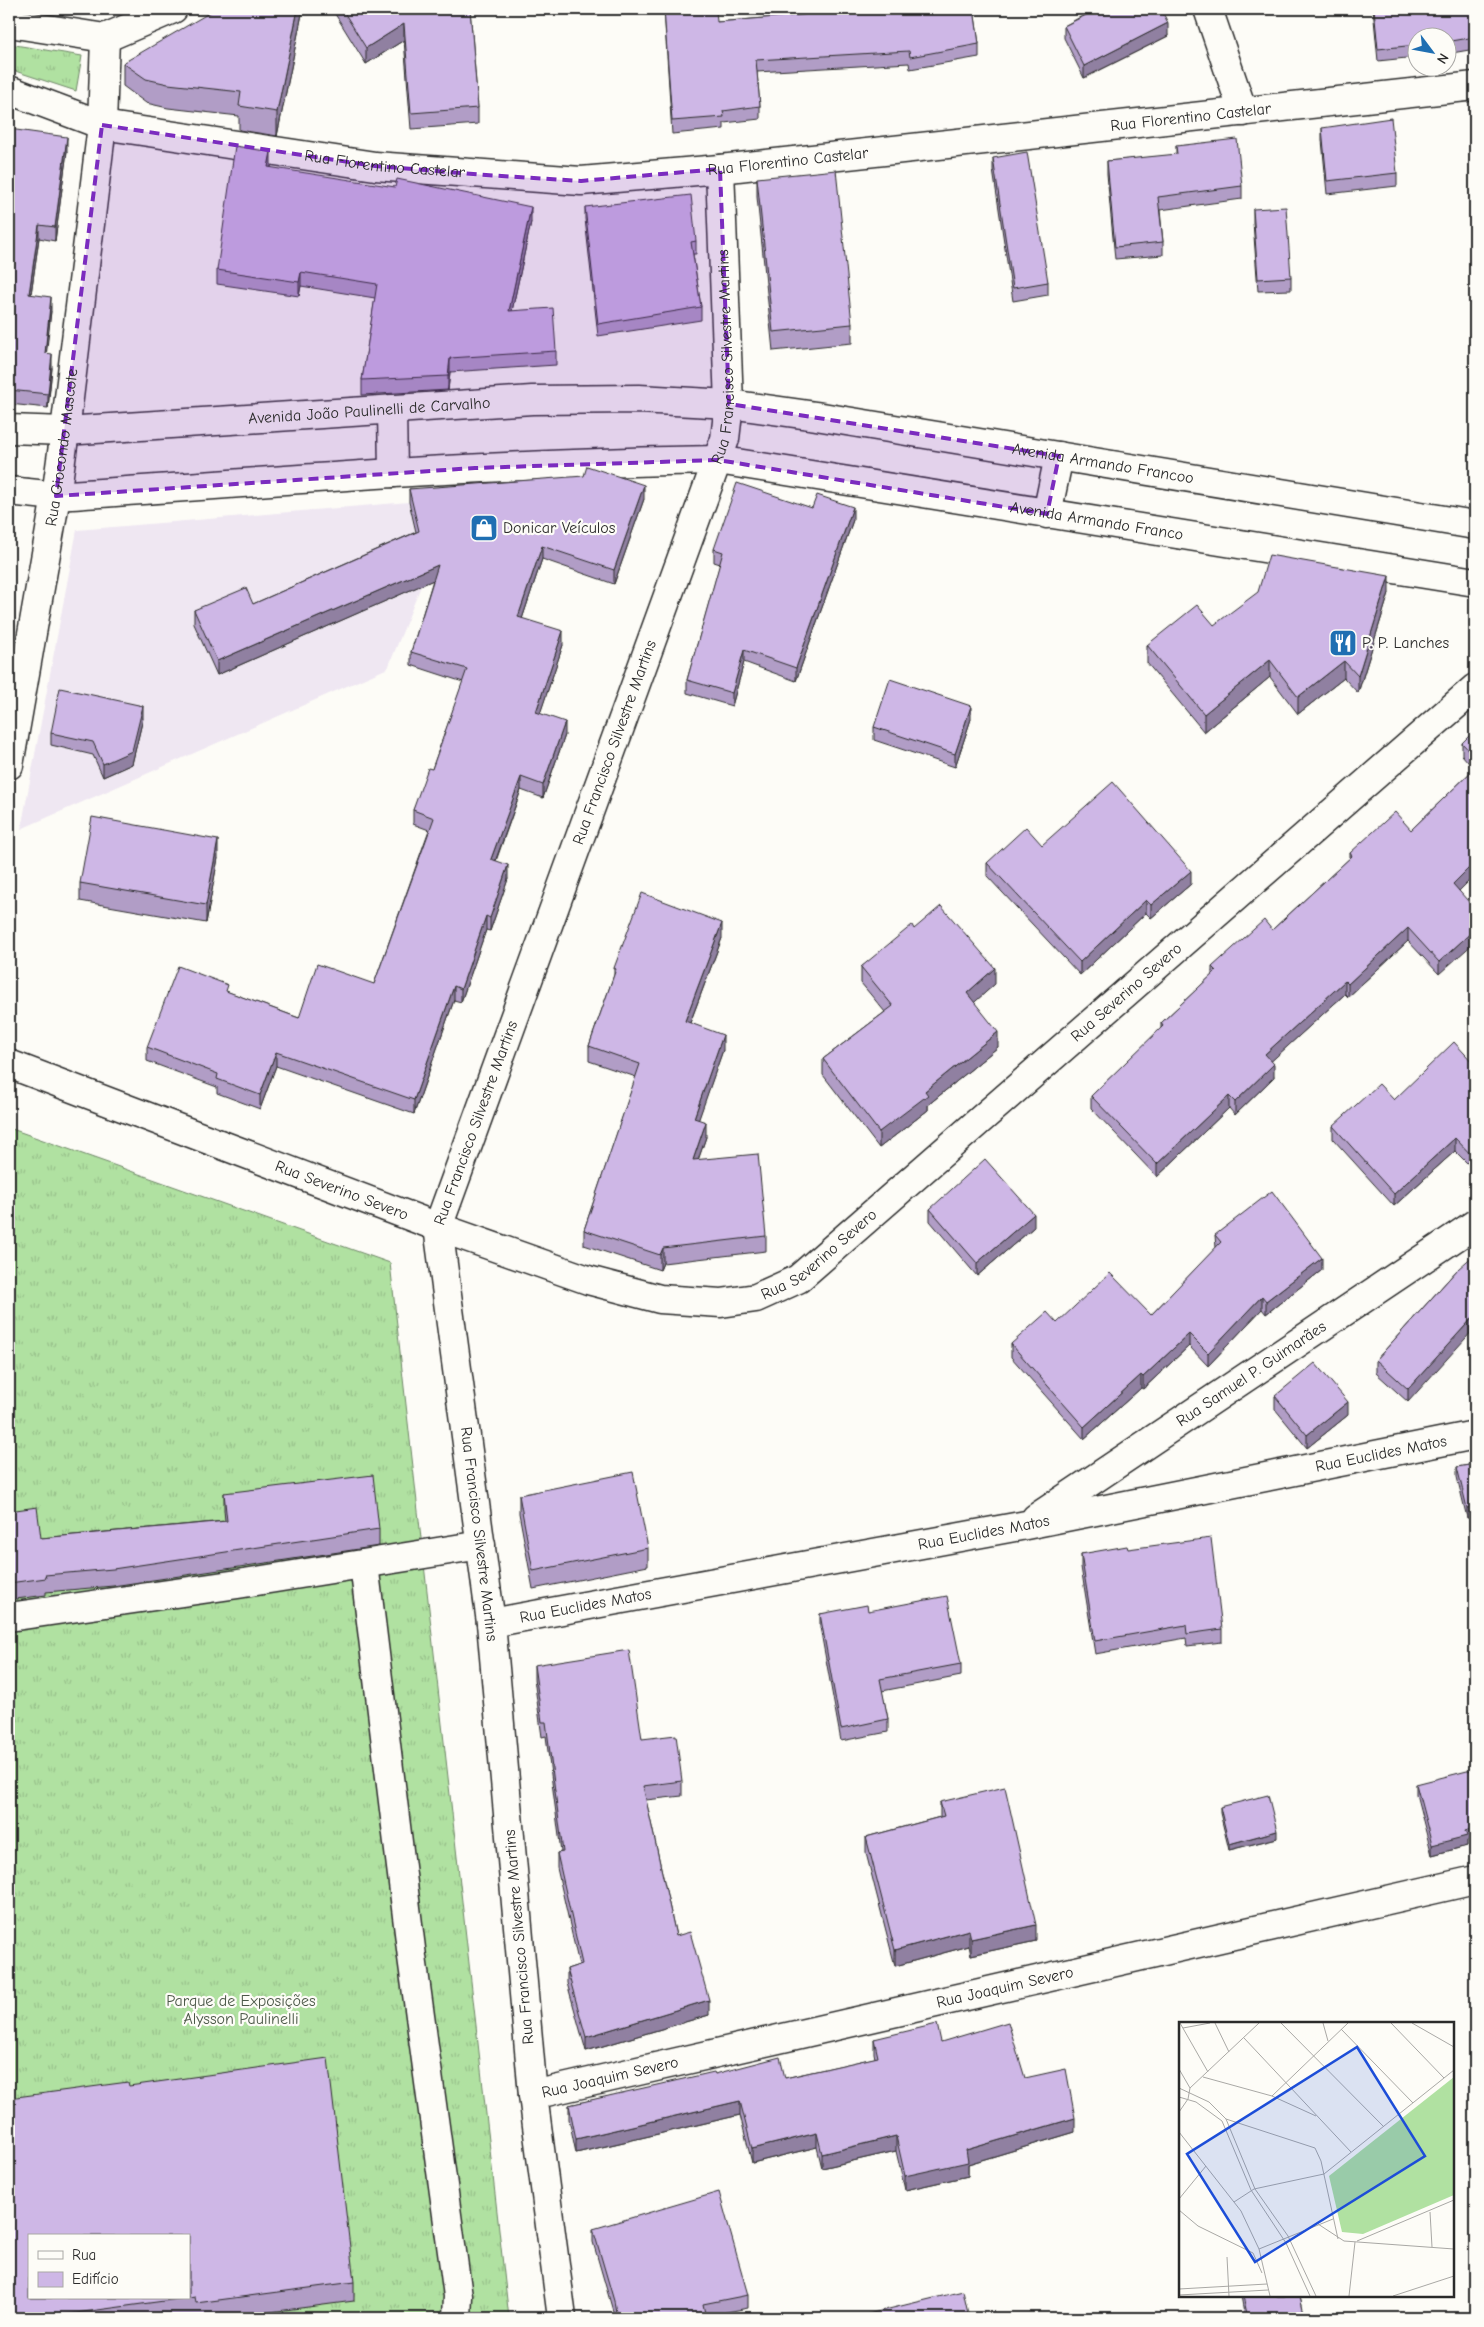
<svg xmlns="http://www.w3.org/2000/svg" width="1484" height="2327" font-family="'Comic Neue',sans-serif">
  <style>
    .built { fill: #efe7f2 }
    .grass { fill: url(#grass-tufts); stroke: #6e8666; fill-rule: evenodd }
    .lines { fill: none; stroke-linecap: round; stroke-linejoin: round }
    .minor-casing { stroke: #2b2b2b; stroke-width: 31 }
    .minor { stroke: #fdfcf7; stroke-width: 28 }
    .wall { fill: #b19dc6; stroke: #2b2b2b }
    .shaded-wall { fill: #9080a1; stroke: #2b2b2b }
    .building { fill: #ceb7e6; stroke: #2b2b2b }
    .marked { fill: #7b2cbf; fill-opacity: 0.2; stroke: #7b2cbf; stroke-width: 4; stroke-dasharray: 10 6; stroke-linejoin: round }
    .labels { text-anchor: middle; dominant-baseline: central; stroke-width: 4.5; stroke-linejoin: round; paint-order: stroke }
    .street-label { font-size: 16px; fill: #2b2b2b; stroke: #fdfcf7 }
    .poi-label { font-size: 16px; fill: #2b2b2b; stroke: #fdfcf7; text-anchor: start }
    .park-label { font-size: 16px; fill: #4c5848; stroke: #fdfcf7 }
    .inset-road { fill: none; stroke: #a9a8a5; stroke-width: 1 }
    .view { fill: #1d4ed8; fill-opacity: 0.15; stroke: #1d4ed8; stroke-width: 2.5 }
    .inset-edge { fill: none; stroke: #2b2b2b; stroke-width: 2.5 }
  </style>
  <defs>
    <pattern id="grass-tufts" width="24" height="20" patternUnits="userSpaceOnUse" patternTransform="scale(1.25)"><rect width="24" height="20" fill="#b0e1a1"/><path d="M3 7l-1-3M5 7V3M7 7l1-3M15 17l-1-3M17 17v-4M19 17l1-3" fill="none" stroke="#98c18b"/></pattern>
  </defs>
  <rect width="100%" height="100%" fill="#fdfcf7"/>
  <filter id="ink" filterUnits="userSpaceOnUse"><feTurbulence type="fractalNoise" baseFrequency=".02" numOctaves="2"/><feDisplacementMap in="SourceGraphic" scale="10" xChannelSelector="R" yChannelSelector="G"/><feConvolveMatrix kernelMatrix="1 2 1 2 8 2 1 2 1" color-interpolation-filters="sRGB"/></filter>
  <g filter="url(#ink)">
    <polygon class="built" points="409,502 425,576 388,668 21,829 77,530"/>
    <g class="grass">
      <polygon points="9,44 82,56 76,91 9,69"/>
      <path d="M 9,1128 L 390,1263 L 509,2318 L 9,2318 ZM 29,2236 L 189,2236 L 189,2298 L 29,2298 Z"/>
    </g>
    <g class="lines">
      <defs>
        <g id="minor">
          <polyline points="1208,9 1243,112"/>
          <polyline points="9,23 105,38 173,9"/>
          <path id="s1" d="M 9,90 L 102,125 L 375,166 L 581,181 L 720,169 L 1475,86"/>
          <polyline points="392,409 393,473"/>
          <path id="s2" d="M 9,429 L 65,431 L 532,400 L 639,399 L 729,404 L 816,416 L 1475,525"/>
          <path id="s3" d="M 9,491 L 56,496 C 276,481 497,463 718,460 L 1475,582"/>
          <polyline points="1047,514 1059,456"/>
          <path id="s4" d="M 9,765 L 56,496 L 65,431 L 102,125 L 105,38"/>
          <path id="s5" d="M 9,1064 L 438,1227 L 588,1280 L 660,1299 L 721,1303 L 756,1298 L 798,1279 L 1475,688"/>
          <path id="s6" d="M 1036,1518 L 1475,1224"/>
          <polyline points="364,1564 412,1957 458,2296 457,2318"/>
          <polyline points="9,1617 238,1584 481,1545"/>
          <path id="s7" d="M 491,1623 L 1026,1525 L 1475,1435"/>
          <path id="s8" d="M 533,2095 L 1475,1880"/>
          <path id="s9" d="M 562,2318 L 533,2095 L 491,1623 L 438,1227 L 725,439 L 729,404 L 720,169"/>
        </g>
      </defs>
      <use href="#minor" class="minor-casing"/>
      <use href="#minor" class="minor"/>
    </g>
    <g class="wall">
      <polygon points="303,9 277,136 239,130 239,116 168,108 146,103 123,86 123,63"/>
      <polygon points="332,9 470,9 478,108 478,124 411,129 404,40 366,64"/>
      <polygon points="664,9 717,22 812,14 811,9 974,9 979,44 979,57 910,69 909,63 757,72 760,106 760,119 724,123 724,129 672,134"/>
      <polygon points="1081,9 1161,9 1168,36 1084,78 1064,38 1064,26 1084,15"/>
      <polygon points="1373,9 1475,9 1475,49 1446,54 1446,38 1416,38 1416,57 1378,61"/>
      <polygon points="1322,128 1397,173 1397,186 1327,194 1322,140"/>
      <polygon points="9,129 67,151 55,241 39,238 31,294 51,311 46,353 52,368 48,408 9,404"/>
      <polygon points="1472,135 1475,135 1475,171 1472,150"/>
      <polygon points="1176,146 1242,186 1242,199 1160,210 1163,242 1163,255 1115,259 1107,174 1107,161 1176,155"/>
      <polygon points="993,158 1048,282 1048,295 1013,301 993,170"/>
      <polygon points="271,166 271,168 531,222 512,311 556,351 556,365 450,372 448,390 362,395 362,380 375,298 301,286 299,296 217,284 217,270"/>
      <polygon points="757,178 852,324 852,343 773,351 757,197"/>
      <polygon points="585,207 696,241 696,254 693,254 701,307 701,320 598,336 585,219"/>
      <polygon points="1253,209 1291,277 1291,290 1258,291 1253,222"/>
      <polygon points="409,489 644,499 614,584 542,559 522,619 563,645 540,713 565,735 543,798 521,790 496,861 508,879 490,931 486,930 461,1002 454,1000 414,1114 276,1066 260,1109 217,1093 217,1087 147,1061 147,1047 228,992 299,1018 374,984 429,830 413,824 413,810 432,769 463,682 411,665 411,652 433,580 217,675 194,624 194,610 253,604 416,532 409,502"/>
      <polygon points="812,508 853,520 796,681 744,662 732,706 687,693 687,680 720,564 714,562 714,549"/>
      <polygon points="1389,593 1358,693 1344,678 1298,714 1270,677 1204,732 1147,663 1147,645 1214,625"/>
      <polygon points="143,718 132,764 103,777 93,755 51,745 51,733"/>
      <polygon points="971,719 955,767 874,740 874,727"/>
      <polygon points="1475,730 1475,875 1459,891 1439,974 1408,941 1348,997 1345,994 1271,1061 1274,1077 1235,1115 1229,1108 1157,1177 1091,1108 1091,1096 1161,1029 1161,1023 1212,975 1212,967 1272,930 1350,858 1350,853 1411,830 1474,769 1462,755 1462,743"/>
      <polygon points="1042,845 1191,884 1151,918 1146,913 1080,975 987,876 987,863"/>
      <polygon points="218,858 206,923 80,901 80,883"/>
      <polygon points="914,929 995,984 974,1002 998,1047 928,1105 928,1110 879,1148 823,1075 823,1059 885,1012 861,983 861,967"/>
      <polygon points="722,938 690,1023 723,1050 698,1120 706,1137 698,1160 766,1236 766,1251 663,1263 660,1270 584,1245 584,1230 636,1077 589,1061 589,1046 614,975 614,968"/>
      <polygon points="1475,1065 1475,1171 1455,1151 1394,1206 1333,1139 1333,1126"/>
      <polygon points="930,1209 1034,1227 977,1276 930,1221"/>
      <polygon points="1215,1235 1322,1270 1266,1314 1262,1309 1208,1366 1189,1346 1143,1389 1141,1388 1084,1439 1011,1357 1011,1344 1057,1323 1151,1315 1216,1248"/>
      <polygon points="1458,1269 1408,1402 1376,1373 1376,1360"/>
      <polygon points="1275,1396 1348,1415 1307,1448 1275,1409"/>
      <polygon points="1475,1464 1475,1516 1467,1518 1457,1477 1457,1467"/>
      <polygon points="224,1493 379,1529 379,1546 113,1586 46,1592 46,1595 9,1600 9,1511 41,1538 225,1521 224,1510"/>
      <polygon points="519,1495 648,1548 648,1566 533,1589 519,1513"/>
      <polygon points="1128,1549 1222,1629 1222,1642 1187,1646 1186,1638 1095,1654 1081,1567 1081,1554"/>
      <polygon points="868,1611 961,1664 961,1676 882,1691 888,1719 888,1732 841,1741 820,1627 820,1614"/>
      <polygon points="534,1665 642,1739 682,1781 682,1796 646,1800 676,1936 709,2015 586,2051 567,1983 567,1969 579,1965 557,1868 557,1853 561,1852 546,1736 542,1737 534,1679"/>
      <polygon points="1416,1784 1467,1841 1467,1846 1432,1855 1416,1794"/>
      <polygon points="940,1802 1036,1941 971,1955 969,1946 895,1966 866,1853 866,1837 940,1817"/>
      <polygon points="1220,1807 1277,1838 1229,1850 1220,1813"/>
      <polygon points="874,2039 941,2042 1025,2078 1075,2132 968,2164 968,2176 905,2190 896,2151 822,2168 817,2147 752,2163 740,2115 576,2153 569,2119 569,2105 715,2074 785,2078 875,2058 874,2053"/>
      <polygon points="129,2086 354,2282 354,2301 224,2318 196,2318 195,2316 176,2318 9,2318"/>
      <polygon points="593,2229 748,2295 748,2308 706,2316 706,2318 615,2318 593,2242"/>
      <polygon points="1241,2296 1300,2296 1305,2318 1245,2318"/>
    </g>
    <g class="shaded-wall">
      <polygon points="298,9 303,9 277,136 277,112"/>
      <polygon points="1168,23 1168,36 1084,78 1084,66"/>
      <polygon points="404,24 404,40 366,64 366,48"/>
      <polygon points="67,137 67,151 55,241 55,227"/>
      <polygon points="271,152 271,166 268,182 268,167"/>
      <polygon points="531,207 531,222 509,325 509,311"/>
      <polygon points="39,225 39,238 29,308 29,294"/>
      <polygon points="301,272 301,286 299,296 299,282"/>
      <polygon points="51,297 51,311 45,367 45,353"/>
      <polygon points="52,354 52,368 48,408 48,394"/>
      <polygon points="450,358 450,372 448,390 448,376"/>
      <polygon points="644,485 644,499 614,584 614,570"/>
      <polygon points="853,507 853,520 796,681 796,668"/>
      <polygon points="542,546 542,559 518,631 518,617"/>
      <polygon points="438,565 438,578 217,675 217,661"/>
      <polygon points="1389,576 1389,593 1358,693 1358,676"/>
      <polygon points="563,631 563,645 536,726 536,712"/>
      <polygon points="744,650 744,662 732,706 732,693"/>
      <polygon points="1270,660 1270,677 1204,732 1204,714"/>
      <polygon points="1344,661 1344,678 1298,714 1298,697"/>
      <polygon points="143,706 143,718 132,764 103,777 103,764"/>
      <polygon points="971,706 971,719 955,767 955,754"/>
      <polygon points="565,722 565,735 543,798 543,785"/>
      <polygon points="521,777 521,790 491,873 491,859"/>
      <polygon points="218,840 218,858 206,923 206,905"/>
      <polygon points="1475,862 1475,875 1453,897 1453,884"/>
      <polygon points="508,865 508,879 490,931 490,918"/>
      <polygon points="1191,871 1191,884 1151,918 1151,905"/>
      <polygon points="1146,900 1146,913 1080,975 1080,962"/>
      <polygon points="486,916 486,930 461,1002 461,989"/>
      <polygon points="722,923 722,938 685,1036 685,1021"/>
      <polygon points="1408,928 1408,941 1348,997 1348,984"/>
      <polygon points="1475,929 1475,942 1439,974 1439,962"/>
      <polygon points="995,968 995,984 967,1009 967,993"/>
      <polygon points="1345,981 1345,994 1265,1067 1265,1054"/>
      <polygon points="454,986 454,1000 414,1114 414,1100"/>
      <polygon points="998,1032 998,1047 928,1105 928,1110 879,1148 879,1132 925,1091"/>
      <polygon points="723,1035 723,1050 694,1133 694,1118"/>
      <polygon points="276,1052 276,1066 260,1109 260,1095"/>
      <polygon points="1274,1064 1274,1077 1235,1115 1235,1102"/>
      <polygon points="1229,1096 1229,1108 1157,1177 1157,1164"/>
      <polygon points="706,1122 706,1137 693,1175 693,1160"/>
      <polygon points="1455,1138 1455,1151 1394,1206 1394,1194"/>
      <polygon points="1034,1214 1034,1227 977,1276 977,1263"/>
      <polygon points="663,1248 663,1263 660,1270 660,1255"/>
      <polygon points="1322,1258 1322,1270 1266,1314 1266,1301"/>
      <polygon points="1262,1296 1262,1309 1208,1366 1208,1353"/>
      <polygon points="1475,1315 1475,1328 1408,1402 1408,1389"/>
      <polygon points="1189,1334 1189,1346 1143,1389 1143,1377"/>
      <polygon points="1141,1375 1141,1388 1084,1439 1084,1427"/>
      <polygon points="1348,1402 1348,1415 1307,1448 1307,1435"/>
      <polygon points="1475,1506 1475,1516 1467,1518 1467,1508"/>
      <polygon points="1475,1828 1475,1838 1467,1841 1467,1846 1432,1855 1432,1845 1465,1831"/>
      <polygon points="1277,1831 1277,1838 1229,1850 1229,1844"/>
      <polygon points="1036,1925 1036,1941 971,1955 971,1939"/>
      <polygon points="969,1930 969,1946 895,1966 895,1950"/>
      <polygon points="709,2000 709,2015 586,2051 586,2037"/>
      <polygon points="740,2101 740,2115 576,2153 576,2139"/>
      <polygon points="1075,2118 1075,2132 968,2164 968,2176 905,2190 905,2176 966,2150"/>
      <polygon points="817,2133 817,2147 752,2163 752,2149"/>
      <polygon points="896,2136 896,2151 822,2168 822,2154"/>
    </g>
    <g class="building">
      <polygon points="216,9 298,9 277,112 239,106 241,92 168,84 146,79 123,63"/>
      <polygon points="342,9 470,9 478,108 411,113 404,24 366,48"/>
      <polygon points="664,9 716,9 717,22 812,14 812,9 974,9 979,44 910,57 909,51 756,60 760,106 723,111 724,117 672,121"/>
      <polygon points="1086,9 1161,9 1168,23 1084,66 1064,26 1088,14"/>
      <polygon points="1374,9 1475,9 1475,37 1446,42 1446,38 1416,38 1416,45 1378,49"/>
      <polygon points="1391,118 1397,173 1327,181 1322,128"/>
      <polygon points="9,129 67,137 55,227 39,225 29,294 51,297 45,353 52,354 48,394 9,390"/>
      <polygon points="1472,135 1475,135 1475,156"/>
      <polygon points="1237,139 1242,186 1158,197 1163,242 1115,247 1107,161 1177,154 1176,146"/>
      <polygon points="235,146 271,152 268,167 395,187 397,179 531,207 509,311 553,308 556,351 450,358 448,376 362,380 377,284 301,272 299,282 217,270"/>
      <polygon points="1027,152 1048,282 1013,288 993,158"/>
      <polygon points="836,170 852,324 773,332 757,178"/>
      <polygon points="691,195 696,241 691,242 701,307 598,324 585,207"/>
      <polygon points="1286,207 1291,277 1258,279 1253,209"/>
      <polygon points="587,466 644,485 614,570 542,546 518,617 563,631 536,712 565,722 543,785 521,777 491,859 508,865 490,918 486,916 461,989 454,986 414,1100 276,1052 260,1095 217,1079 218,1074 147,1047 178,966 228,985 226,991 299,1018 317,964 374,984 434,818 413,810 428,768 432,769 467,669 411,652 438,565 217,661 194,610 246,588 253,604 419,531 409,489 584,476"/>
      <polygon points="737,483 812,508 817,495 853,507 796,668 744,650 732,693 687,680 723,552 714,549"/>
      <polygon points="1269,555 1389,576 1358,676 1344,661 1298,697 1270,660 1204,714 1147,645 1197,605 1214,625 1258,592"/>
      <polygon points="890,679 971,706 955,754 874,727"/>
      <polygon points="60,688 143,706 132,751 103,764 93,742 51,733"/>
      <polygon points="1475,730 1475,757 1462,743"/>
      <polygon points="1475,768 1475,862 1453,884 1475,909 1475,929 1439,962 1408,928 1348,984 1345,981 1265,1054 1274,1064 1235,1102 1229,1096 1157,1164 1091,1096 1163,1026 1161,1023 1216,971 1212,967 1264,920 1272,930 1352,856 1350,853 1395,812 1411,830"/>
      <polygon points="1113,782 1191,871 1151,905 1146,900 1080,962 987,863 1026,827 1042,845"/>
      <polygon points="92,817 218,840 206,905 80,883"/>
      <polygon points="642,893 722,923 685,1021 723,1035 694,1118 706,1122 693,1160 758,1154 766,1236 663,1248 660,1255 584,1230 640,1064 589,1046 616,969 614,968"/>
      <polygon points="941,906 995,968 967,993 998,1032 925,1091 928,1095 879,1132 823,1059 893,1006 861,967 912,925 914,929"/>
      <polygon points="1454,1042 1475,1065 1475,1159 1455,1138 1394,1194 1333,1126 1379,1084 1394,1100"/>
      <polygon points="985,1159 1034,1214 977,1263 930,1209"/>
      <polygon points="1272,1191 1322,1258 1266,1301 1262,1296 1208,1353 1189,1334 1143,1377 1141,1375 1084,1427 1011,1344 1047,1312 1057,1323 1110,1273 1151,1315 1221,1242 1215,1235"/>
      <polygon points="1475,1254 1475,1315 1408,1389 1376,1360 1458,1269"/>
      <polygon points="1315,1363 1348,1402 1307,1435 1275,1396"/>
      <polygon points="1475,1464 1475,1506 1467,1508 1457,1467"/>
      <polygon points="633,1472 648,1548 533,1571 519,1495"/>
      <polygon points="373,1475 379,1529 113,1569 45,1575 46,1578 9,1583 9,1511 37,1507 41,1538 227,1521 224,1493"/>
      <polygon points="1211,1538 1222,1629 1187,1634 1186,1625 1095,1641 1081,1554 1127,1546 1128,1549"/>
      <polygon points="947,1596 961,1664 880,1679 888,1719 841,1729 820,1614 867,1605 868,1611"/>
      <polygon points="629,1650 642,1739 676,1735 682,1781 643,1786 676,1936 690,1932 709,2000 586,2037 567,1969 582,1964 557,1853 563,1852 546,1722 542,1722 534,1665"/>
      <polygon points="1475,1769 1475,1828 1465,1831 1467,1836 1432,1845 1416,1784"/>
      <polygon points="1005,1787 1036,1925 971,1939 969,1930 895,1950 866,1837 944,1816 940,1802"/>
      <polygon points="1268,1795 1277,1831 1229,1844 1220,1807"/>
      <polygon points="1008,2022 1025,2078 1066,2069 1075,2118 966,2150 968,2162 905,2176 896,2136 822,2154 817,2133 752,2149 740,2101 576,2139 569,2105 714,2072 715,2074 780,2057 785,2078 878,2057 874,2039 937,2024 941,2042"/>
      <polygon points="328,2058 354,2282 196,2303 195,2297 189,2298 189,2236 29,2236 29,2298 186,2298 39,2318 9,2318 9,2098 128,2082 129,2086"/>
      <polygon points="719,2192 748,2295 703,2304 706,2318 617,2318 614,2301 593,2229"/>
      <polygon points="963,2291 969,2318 869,2318 868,2314"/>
      <polygon points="1243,2296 1300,2296 1305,2318 1248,2318"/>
    </g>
  </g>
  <path class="marked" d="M 102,125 L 375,166 L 486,175 L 581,181 L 720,169 L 729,404 L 1059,456 L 1047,514 L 718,460 L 475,468 L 56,496 Z"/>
  <defs>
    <symbol id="shop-square" viewBox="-11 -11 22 22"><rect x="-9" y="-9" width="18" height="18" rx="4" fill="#1f6fb2" stroke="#fdfcf7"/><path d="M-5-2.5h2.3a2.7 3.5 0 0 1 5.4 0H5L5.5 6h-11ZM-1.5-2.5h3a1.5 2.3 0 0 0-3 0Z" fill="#fff"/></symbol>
    <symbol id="restaurant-square" viewBox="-11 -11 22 22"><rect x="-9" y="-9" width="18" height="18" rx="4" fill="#1f6fb2" stroke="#fdfcf7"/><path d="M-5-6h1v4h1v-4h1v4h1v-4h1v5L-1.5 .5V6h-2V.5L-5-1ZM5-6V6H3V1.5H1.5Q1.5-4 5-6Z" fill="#fff"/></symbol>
  </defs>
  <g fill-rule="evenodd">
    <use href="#shop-square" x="468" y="512" width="32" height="32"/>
    <use href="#restaurant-square" x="1327" y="627" width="32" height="32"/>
  </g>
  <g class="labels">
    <g class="street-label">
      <text stroke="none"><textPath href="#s1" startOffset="1195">Rua Florentino Castelar</textPath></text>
      <text stroke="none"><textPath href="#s1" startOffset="790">Rua Florentino Castelar</textPath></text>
      <text stroke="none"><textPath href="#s1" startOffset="385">Rua Florentino Castelar</textPath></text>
      <text stroke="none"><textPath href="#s9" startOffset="2019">Rua Francisco Silvestre Martins</textPath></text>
      <text stroke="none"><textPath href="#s2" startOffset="361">Avenida João Paulinelli de Carvalho</textPath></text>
      <text stroke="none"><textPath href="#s4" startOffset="322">Rua Giocondo Mascote</textPath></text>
      <text stroke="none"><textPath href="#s2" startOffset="1100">Avenida Armando Francoo</textPath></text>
      <text stroke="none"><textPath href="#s3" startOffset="1094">Avenida Armando Franco</textPath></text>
      <text stroke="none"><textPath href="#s9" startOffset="1614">Rua Francisco Silvestre Martins</textPath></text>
      <text stroke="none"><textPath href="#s5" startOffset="1271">Rua Severino Severo</textPath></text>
      <text stroke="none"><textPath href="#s9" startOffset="1209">Rua Francisco Silvestre Martins</textPath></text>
      <text stroke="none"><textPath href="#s5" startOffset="356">Rua Severino Severo</textPath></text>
      <text stroke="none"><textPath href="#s5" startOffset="866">Rua Severino Severo</textPath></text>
      <text stroke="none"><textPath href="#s6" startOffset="259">Rua Samuel P. Guimarães</textPath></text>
      <text stroke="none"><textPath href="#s7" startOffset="906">Rua Euclides Matos</textPath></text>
      <text stroke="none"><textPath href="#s7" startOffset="501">Rua Euclides Matos</textPath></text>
      <text transform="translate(479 1534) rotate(83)">Rua Francisco Silvestre Martins</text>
      <text stroke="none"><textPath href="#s7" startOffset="96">Rua Euclides Matos</textPath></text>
      <text transform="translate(519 1937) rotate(-95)">Rua Francisco Silvestre Martins</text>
      <text stroke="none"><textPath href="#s8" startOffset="484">Rua Joaquim Severo</textPath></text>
      <text stroke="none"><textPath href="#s8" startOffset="79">Rua Joaquim Severo</textPath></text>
    </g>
    <g class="poi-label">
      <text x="503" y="528">Donicar Veículos</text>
      <text x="1362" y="643">P. P. Lanches</text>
    </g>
    <g class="park-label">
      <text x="241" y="2001">Parque de Exposições<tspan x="241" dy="18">Alysson Paulinelli</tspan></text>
    </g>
  </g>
  <g transform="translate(1179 2022)">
    <rect width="275" height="275" fill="#fdfcf7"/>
    <path d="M 275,55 L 275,173 L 184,212 L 163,210 L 150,154 Z" fill="#b0e1a1"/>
    <path class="inset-road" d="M 1,1 L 29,50M 36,1 L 50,30M 102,1 L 205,105M 144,1 L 149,19M 212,1 L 265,56M 233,1 L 275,25M 4,6 L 31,1M 162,7 L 234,81M 65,16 L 172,130M 0,47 L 11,66M 24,55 L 93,74 L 137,94M 0,66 L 30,80 L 47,97 L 76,167 L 109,214 L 137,274M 93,74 L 169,1M 0,75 L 17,80 L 43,99 L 72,168 L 107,221 L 131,274M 0,90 L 9,77 L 11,66 L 80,1M 47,97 L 136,126 L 142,139 L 159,217M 0,110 L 62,189 L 80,227 L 91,274M 0,177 L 27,144M 55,180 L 75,167 L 145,152 L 275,48M 0,188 L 19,204 L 74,231 L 83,251M 251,190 L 253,225M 139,202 L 165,219 L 275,227M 178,219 L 275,178M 80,227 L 154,197M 48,235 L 50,274M 0,267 L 88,262M 0,273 L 89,268M 170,274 L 176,220M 214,274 L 275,254"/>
    <path class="view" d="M 178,25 L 246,134 L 76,240 L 8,132 Z"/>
    <rect width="275" height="275" class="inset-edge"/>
  </g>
  <rect width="1484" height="2327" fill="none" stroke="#fdfcf7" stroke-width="30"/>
  <rect x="15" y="15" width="1454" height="2297" fill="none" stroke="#2b2b2b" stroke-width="2" filter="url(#ink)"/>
  <rect x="28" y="2234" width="162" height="65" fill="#fdfcf7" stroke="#a9a8a5"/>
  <rect x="38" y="2251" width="25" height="8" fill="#fdfcf7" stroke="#a9a8a5"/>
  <text x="72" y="2260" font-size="15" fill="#2b2b2b">Rua</text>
  <rect x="38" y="2272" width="25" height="15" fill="#ceb7e6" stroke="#a9a8a5"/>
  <text x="72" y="2284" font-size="15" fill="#2b2b2b">Edifício</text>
  <g transform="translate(1432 52) rotate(122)"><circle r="24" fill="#fdfcf7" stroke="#a9a8a5"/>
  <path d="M0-4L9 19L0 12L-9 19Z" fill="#1f6fb2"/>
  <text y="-8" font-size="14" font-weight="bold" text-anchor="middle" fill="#2b2b2b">N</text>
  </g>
</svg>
